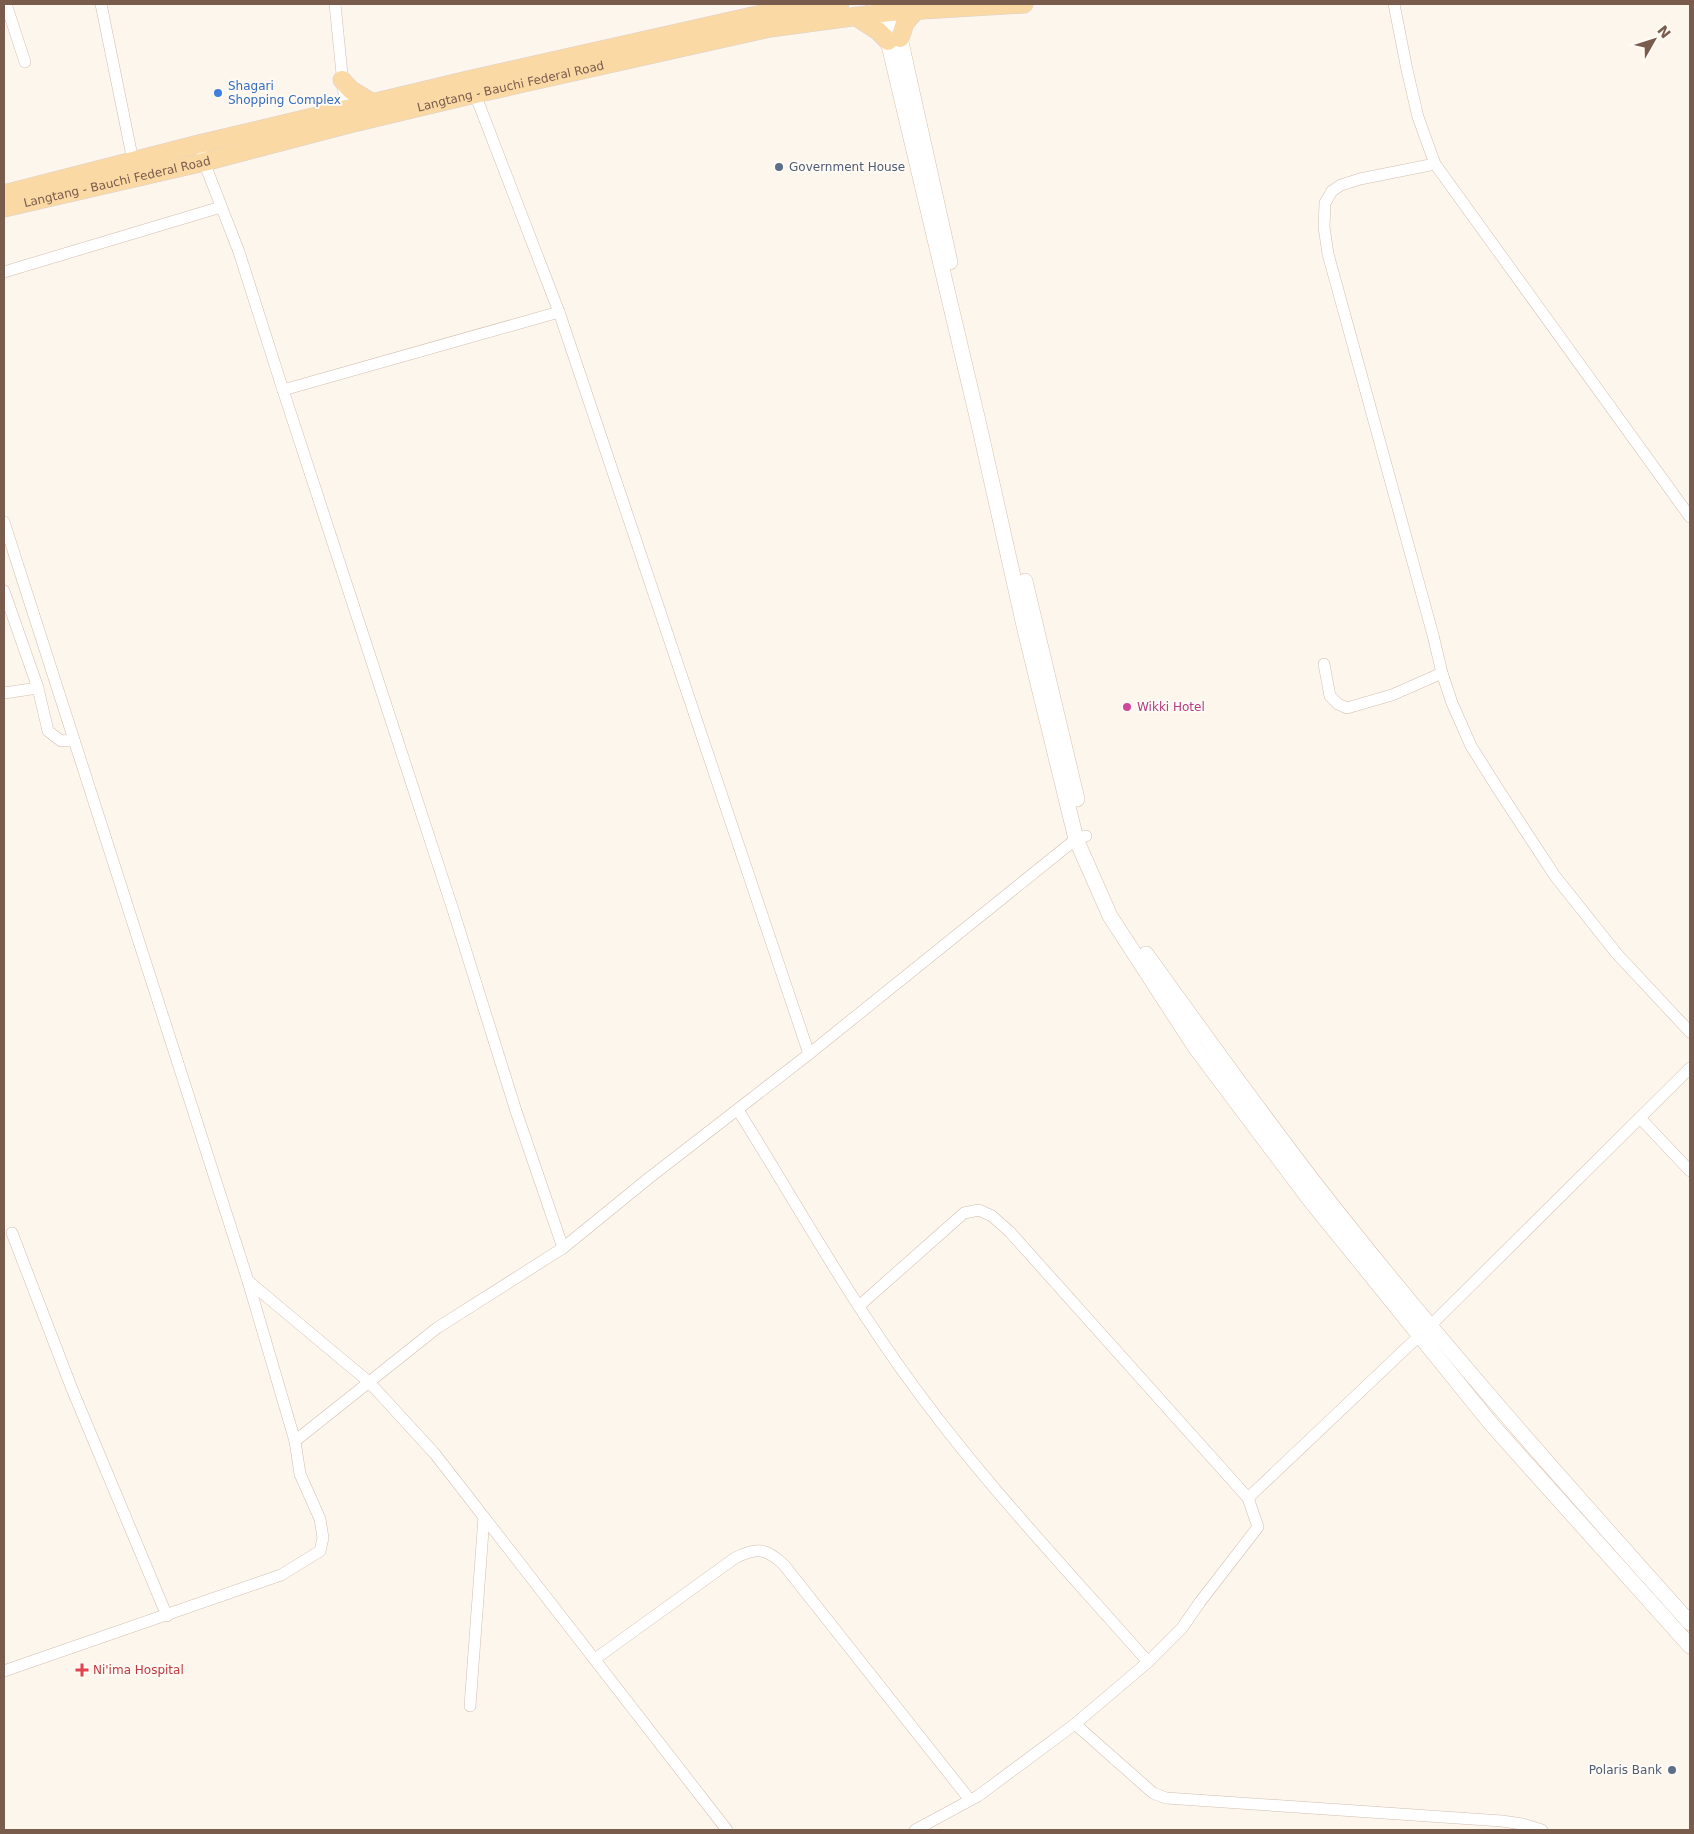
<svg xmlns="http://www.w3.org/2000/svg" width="1694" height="1834" font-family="'DejaVu Sans',sans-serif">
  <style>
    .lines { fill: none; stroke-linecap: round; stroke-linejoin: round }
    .street-casing { stroke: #d1beb0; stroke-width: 12 }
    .secondary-casing { stroke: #d6c0b0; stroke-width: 16 }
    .primary-casing { stroke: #dad1cd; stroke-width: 19 }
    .street { stroke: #fff; stroke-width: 11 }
    .secondary { stroke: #fff; stroke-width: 15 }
    .primary { stroke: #fbd9a5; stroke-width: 18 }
    .shop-dot { fill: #3f7fe0; stroke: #fffaf3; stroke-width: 2 }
    .service-dot { fill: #5c6f8a; stroke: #fffaf3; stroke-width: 2 }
    .hotel-dot { fill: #d1479c; stroke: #fffaf3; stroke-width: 2 }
    .health-dot { fill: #e0444e; stroke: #fffaf3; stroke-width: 2 }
    .labels { text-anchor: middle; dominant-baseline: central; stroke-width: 4; stroke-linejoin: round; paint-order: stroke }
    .shop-label { font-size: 12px; fill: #366cbe; stroke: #fffaf3; text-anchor: start }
    .street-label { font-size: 12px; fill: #7a5c4d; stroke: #fffaf3 }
    .service-label { font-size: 12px; fill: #4e5e75; stroke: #fffaf3; text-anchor: start }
    .hotel-label { font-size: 12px; fill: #b23c85; stroke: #fffaf3; text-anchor: start }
    .health-label { font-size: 12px; fill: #be3a42; stroke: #fffaf3; text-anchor: start }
  </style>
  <rect width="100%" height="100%" fill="#fdf6ec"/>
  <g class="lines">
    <defs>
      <g id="street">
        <polyline points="6,4 25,62"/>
        <polyline points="101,4 133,161"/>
        <polyline points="335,4 346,114"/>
        <polyline points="1394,4 1407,70 1418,117 1435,164 1690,517"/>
        <polyline points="475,94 559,312 809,1054"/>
        <polyline points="199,144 204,162 239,252 283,390 455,916 516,1111 563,1248"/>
        <polyline points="1435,164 1360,179 1341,185 1332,191 1325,203 1324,227 1328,254 1433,635 1442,673 1452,703 1471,746 1498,789 1555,876 1617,954 1690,1032"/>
        <polyline points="4,272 221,207"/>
        <polyline points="283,390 559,312"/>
        <polyline points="4,522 248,1281 295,1441 300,1474 320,1519 323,1538 320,1551 281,1575 4,1671"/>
        <polyline points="4,591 38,688"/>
        <polyline points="1324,664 1330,696 1338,704 1347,708 1392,695 1442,673"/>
        <polyline points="4,693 38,688 48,731 61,741 74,740"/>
        <path d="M 738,1110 C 796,1203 850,1300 915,1388 C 986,1485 1069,1572 1148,1662"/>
        <polyline points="1640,1118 1690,1171"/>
        <polyline points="12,1233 72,1389 167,1616"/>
        <polyline points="248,1281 369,1382 435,1454 727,1830"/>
        <polyline points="859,1306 964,1213 979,1210 992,1216 1010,1232 1248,1498 1258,1527 1200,1602 1182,1628 1148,1662 1075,1724 978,1796 915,1830"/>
        <polyline points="1430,1326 1690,1068"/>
        <polyline points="295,1441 437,1328 563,1248 649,1178 809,1054 1076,839 1086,836"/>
        <polyline points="1248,1498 1419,1336"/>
        <path d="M 595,1659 L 735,1558 C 757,1547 766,1548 784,1565 L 970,1800"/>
        <polyline points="470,1706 484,1517"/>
        <polyline points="1075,1724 1153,1793 1166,1798 1502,1821 1522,1824 1542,1830"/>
      </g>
      <g id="secondary">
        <polyline points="876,4 889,12 896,20 950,262"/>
        <polyline points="896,5 886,17 884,24 979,425 1025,630 1076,839 1110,916 1195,1047 1310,1200 1492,1425 1690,1646"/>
        <polyline points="1025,581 1077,799"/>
        <path d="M 1146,954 C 1201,1030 1256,1107 1313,1181 C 1432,1334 1561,1479 1690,1623"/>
      </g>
      <g id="primary">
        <polyline points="855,16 878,31 888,41"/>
        <polyline points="900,38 905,23 916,10"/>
        <polyline points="342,80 351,90 371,102"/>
        <polyline points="4,194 199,144 468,80 766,13 840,4"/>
        <path id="s1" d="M 4,208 L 204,162 L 349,124 L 475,94 L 770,28 L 889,12 L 1024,4"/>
      </g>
    </defs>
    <use href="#street" class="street-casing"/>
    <use href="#secondary" class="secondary-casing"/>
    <use href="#primary" class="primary-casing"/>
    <use href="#street" class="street"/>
    <use href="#secondary" class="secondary"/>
    <use href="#primary" class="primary"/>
  </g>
  <circle class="shop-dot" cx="218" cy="93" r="5"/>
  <g class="service-dot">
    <circle cx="779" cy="167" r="5"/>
    <circle cx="1672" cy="1770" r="5"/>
  </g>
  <circle class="hotel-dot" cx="1127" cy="707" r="5"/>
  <path class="health-dot" d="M79.5 1662.5h5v5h5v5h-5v5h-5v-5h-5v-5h5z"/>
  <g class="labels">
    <g class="shop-label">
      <text x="228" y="86">Shagari<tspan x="228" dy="14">Shopping Complex</tspan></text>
    </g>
    <g class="street-label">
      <text stroke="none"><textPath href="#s1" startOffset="521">Langtang - Bauchi Federal Road</textPath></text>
      <text stroke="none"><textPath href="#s1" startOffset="116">Langtang - Bauchi Federal Road</textPath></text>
    </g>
    <g class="service-label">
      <text x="789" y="167">Government House</text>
      <text x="1662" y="1770" text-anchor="end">Polaris Bank</text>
    </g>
    <g class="hotel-label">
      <text x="1137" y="707">Wikki Hotel</text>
    </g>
    <g class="health-label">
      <text x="93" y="1670">Ni'ima Hospital</text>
    </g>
  </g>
  <rect width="1694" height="1834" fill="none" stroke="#7a5c4d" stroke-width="10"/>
  <g transform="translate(1654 40) rotate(51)" stroke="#fffaf3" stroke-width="4" paint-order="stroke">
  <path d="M0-4L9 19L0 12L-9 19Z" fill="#7a5c4d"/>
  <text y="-8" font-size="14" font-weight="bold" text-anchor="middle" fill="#7a5c4d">N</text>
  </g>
</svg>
